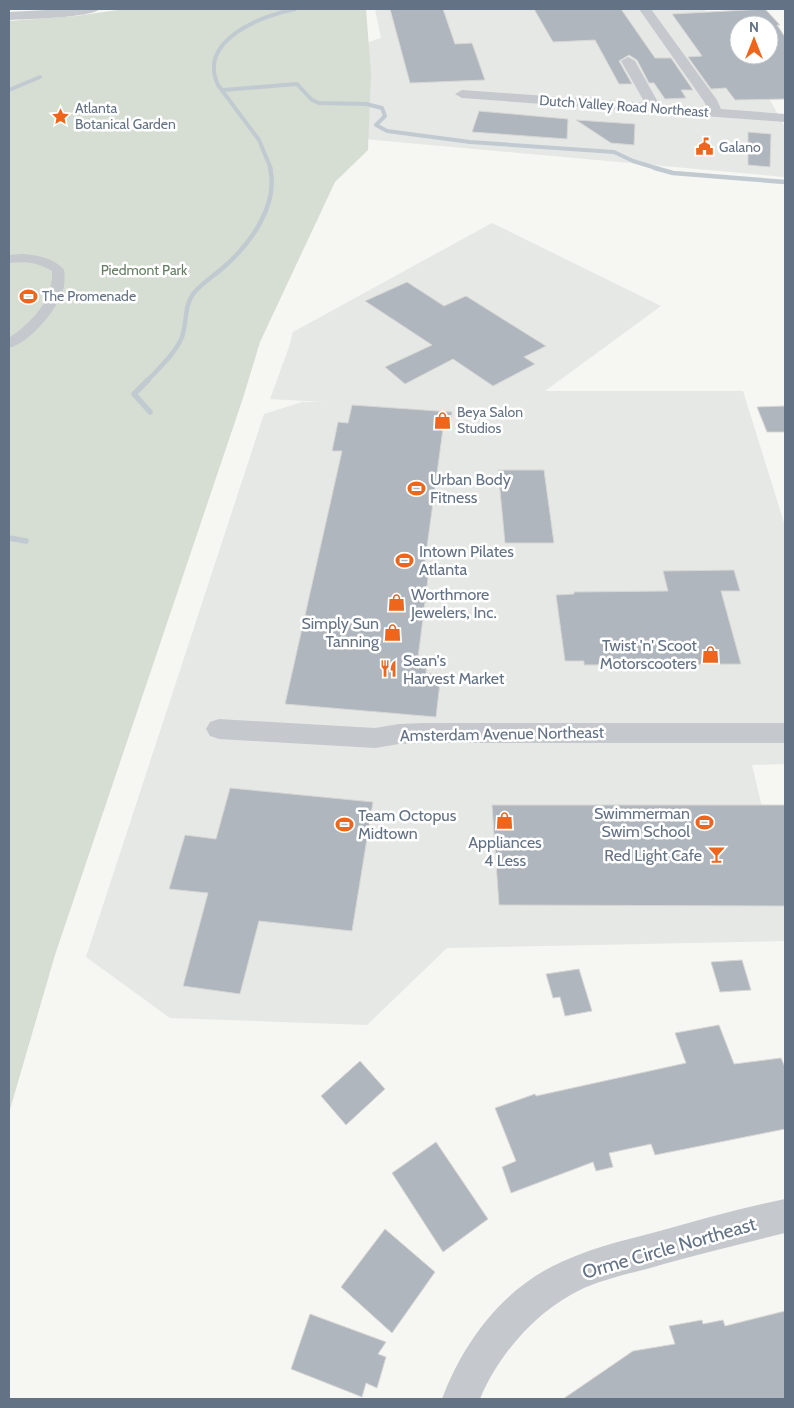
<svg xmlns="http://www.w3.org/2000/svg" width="794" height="1408" font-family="Cabin,sans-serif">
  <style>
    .built { fill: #e6e8e6 }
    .green { fill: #d6ded3 }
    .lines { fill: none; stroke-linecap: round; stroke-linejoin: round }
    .stream-far2 { stroke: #c1cad0; stroke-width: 4 }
    .stream-far1 { stroke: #c1cad0; stroke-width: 4.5 }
    .stream { stroke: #c1cad0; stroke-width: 5.5 }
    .building { fill: #b0b6bd; stroke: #d7d7d5; fill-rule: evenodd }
    .pedestrian { fill: #c5c8cc; fill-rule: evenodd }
    .minor { fill: #c5c8cc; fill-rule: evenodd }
    .labels { text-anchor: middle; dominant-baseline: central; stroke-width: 5; stroke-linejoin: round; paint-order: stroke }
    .far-street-label { font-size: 14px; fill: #637285; stroke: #fff }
    .far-poi-label { font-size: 14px; fill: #637285; stroke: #fff; text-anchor: start }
    .far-park-label { font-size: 14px; fill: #647c62; stroke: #fff }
    .poi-label { font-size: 16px; fill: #637285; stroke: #fff; text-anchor: start }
    .street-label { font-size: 16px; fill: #637285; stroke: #fff }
    .near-street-label { font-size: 19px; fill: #637285; stroke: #fff }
  </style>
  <rect width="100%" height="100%" fill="#f6f6f2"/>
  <g class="built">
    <polygon points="375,9 704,9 739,44 739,55 745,55 785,127 785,177 342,137 337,53 381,38"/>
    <polygon points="492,223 661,306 545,391 743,391 785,526 785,764 752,765 785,904 785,941 447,948 367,1025 170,1018 86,957 264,414 302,402 324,402 270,399 289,347 293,332"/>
  </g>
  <polygon class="green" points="125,9 366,9 371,73 368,150 335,182 260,342 243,398 55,955 9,1113 9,21 76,16"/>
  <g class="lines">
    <g class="stream-far2">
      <polyline points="9,90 40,77"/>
      <polyline points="223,90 297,84 312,100 319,103 366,104 382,108 385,116 376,125 387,131 470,142 614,152 633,161 659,169"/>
      <path d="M 271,169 L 259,140 L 218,85 C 197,40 263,15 295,9"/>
    </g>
    <g class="stream-far1">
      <polyline points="655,168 673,173 785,182"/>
      <path d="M 147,381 C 159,368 175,354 182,337 C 187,323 184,307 193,294 C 202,283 214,276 225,266 C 251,243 279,204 270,168"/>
    </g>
    <g class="stream">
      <polyline points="148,380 134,394 150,412"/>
      <polyline points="9,538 26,541"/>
    </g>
  </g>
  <g class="building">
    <polygon points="390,9 443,9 455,44 472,43 485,80 410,83"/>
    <polygon points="534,9 621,9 655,58 671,58 693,90 681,90 686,98 665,99 654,83 649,83 637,60 629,55 619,61 632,84 619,84 595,40 553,42"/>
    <path d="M 765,9 L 780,25 L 777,25 L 785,37 L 785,99 L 735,100 L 726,88 L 711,89 L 688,57 L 702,56 L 672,14 ZM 739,25 L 769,25 L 769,55 L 739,55 Z"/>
    <polygon points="479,111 568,119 567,139 472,132"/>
    <polygon points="576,120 635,124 634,145 611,143"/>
    <polygon points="748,132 771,134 770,167 748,165"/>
    <polygon points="407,282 444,306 466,296 546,346 524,357 535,364 493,386 453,359 405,384 385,367 432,345 365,301"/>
    <polygon points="352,405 452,412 450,429 443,429 424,569 429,570 418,658 427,659 426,673 441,674 436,717 285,704 342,451 332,451 338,422 348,423"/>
    <polygon points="785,406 785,432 767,432 757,407"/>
    <polygon points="498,470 544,470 554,543 505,543"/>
    <polygon points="734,570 740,591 721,591 741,664 584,665 584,661 565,661 556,595 574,594 574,592 668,591 663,571"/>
    <polygon points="230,788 373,802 352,931 259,921 240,994 183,986 208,893 169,889 185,835 216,839"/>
    <polygon points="492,805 785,805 785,906 499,905"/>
    <polygon points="742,960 751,990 720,992 711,962"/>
    <polygon points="579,969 592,1011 565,1016 560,997 553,998 546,974"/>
    <polygon points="719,1025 734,1064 781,1058 785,1067 785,1129 655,1155 651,1144 609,1153 613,1167 596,1171 593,1162 511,1193 502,1167 516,1161 495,1108 535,1094 536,1096 686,1063 675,1033"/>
    <polygon points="360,1061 385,1089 346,1125 321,1096"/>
    <polygon points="436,1142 488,1219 443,1252 392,1173"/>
    <polygon points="385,1229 435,1272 392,1333 341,1287"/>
    <polygon points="785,1311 785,1399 563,1399 633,1351 675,1344 669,1326 702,1320 703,1324 723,1320 725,1326"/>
    <polygon points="310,1314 386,1342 378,1354 386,1357 377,1388 366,1383 362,1397 291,1369"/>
  </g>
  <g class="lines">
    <path class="pedestrian" d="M 22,254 C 36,255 55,258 64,270 C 65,278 65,285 62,293 C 55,312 29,343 9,348 L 9,338 C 31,323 54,300 52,271 C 38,262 25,261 9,263 L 9,255 Z"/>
    <g class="minor">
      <path d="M 67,9 L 100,9 C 91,18 24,19 9,20 L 9,12 Z"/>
      <polygon points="639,9 651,9 717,100 721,109 785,114 785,122 462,98 455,94 462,90 645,103 621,61 628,57 635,61 659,104 706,108 705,103"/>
      <polygon points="219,719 375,728 399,724 425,723 785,723 785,743 425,743 399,744 375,748 219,739 210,736 206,729 210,722"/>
      <path d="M 785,1199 L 785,1233 C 745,1243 704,1253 664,1264 C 638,1272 609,1277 584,1288 C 538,1309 499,1353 480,1399 L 442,1399 C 462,1345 499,1294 551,1267 C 584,1250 620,1241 656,1232 C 699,1220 741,1208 785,1199 Z"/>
    </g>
  </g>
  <defs>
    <symbol id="sight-bare" viewBox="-9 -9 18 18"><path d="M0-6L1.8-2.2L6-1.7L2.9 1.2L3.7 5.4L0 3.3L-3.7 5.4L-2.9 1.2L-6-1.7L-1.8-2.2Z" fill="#ed661b" stroke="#fff" stroke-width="2.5" paint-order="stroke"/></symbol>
    <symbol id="civic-bare" viewBox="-9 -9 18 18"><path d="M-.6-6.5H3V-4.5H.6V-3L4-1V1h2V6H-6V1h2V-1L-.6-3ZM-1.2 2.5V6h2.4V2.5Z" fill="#ed661b" stroke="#fff" stroke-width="2.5" paint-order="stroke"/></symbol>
    <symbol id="stadium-bare" viewBox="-9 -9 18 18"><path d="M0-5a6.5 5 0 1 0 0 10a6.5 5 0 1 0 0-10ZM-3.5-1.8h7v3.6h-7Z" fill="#ed661b" stroke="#fff" stroke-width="2.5" paint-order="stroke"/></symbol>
    <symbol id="shop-bare" viewBox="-9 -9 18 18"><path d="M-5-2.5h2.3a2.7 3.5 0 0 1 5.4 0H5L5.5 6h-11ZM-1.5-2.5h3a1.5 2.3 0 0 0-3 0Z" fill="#ed661b" stroke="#fff" stroke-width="2.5" paint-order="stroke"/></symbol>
    <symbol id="restaurant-bare" viewBox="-9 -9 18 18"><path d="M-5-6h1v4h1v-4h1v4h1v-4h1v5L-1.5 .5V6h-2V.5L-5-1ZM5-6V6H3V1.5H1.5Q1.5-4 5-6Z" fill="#ed661b" stroke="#fff" stroke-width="2.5" paint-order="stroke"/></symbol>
    <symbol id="bar-bare" viewBox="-9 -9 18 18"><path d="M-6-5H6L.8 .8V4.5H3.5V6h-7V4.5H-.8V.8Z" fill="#ed661b" stroke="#fff" stroke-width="2.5" paint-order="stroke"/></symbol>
  </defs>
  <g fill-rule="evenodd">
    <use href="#sight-bare" x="48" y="104" width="25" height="25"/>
    <use href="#civic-bare" x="692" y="134" width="25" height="25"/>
    <use href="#stadium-bare" x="16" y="284" width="25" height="25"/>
    <use href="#shop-bare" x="430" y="408" width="25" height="25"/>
    <use href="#stadium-bare" x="404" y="476" width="25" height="25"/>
    <use href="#stadium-bare" x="392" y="548" width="25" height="25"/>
    <use href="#shop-bare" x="384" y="590" width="25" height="25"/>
    <use href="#shop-bare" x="380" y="620" width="25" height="25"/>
    <use href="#shop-bare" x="698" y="642" width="25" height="25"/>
    <use href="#restaurant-bare" x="376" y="656" width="25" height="25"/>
    <use href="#shop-bare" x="492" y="808" width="25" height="25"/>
    <use href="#stadium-bare" x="692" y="810" width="25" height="25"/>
    <use href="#stadium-bare" x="332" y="812" width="25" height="25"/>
    <use href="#bar-bare" x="704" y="842" width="25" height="25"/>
  </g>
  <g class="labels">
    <g class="far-street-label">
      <text transform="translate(624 106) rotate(4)">Dutch Valley Road Northeast</text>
    </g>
    <g class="far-poi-label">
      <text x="75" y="108">Atlanta<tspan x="75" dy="16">Botanical Garden</tspan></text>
      <text x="719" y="147">Galano</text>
      <text x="42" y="296">The Promenade</text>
      <text x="457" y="412">Beya Salon<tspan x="457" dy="16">Studios</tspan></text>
    </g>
    <g class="far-park-label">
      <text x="144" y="270">Piedmont Park</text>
    </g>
    <g class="poi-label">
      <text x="430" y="479">Urban Body<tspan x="430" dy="18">Fitness</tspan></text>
      <text x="419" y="551">Intown Pilates<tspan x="419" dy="18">Atlanta</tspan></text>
      <text x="411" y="594">Worthmore<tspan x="411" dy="18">Jewelers, Inc.</tspan></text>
      <text x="379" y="623" text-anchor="end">Simply Sun<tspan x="379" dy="18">Tanning</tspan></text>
      <text x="697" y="645" text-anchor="end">Twist 'n' Scoot<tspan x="697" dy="18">Motorscooters</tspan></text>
      <text x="403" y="660">Sean's<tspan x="403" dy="18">Harvest Market</tspan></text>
      <text x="690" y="813" text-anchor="end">Swimmerman<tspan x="690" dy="18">Swim School</tspan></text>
      <text x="358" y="815">Team Octopus<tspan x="358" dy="18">Midtown</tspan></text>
      <text x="505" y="842" text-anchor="middle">Appliances<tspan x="505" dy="18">4 Less</tspan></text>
      <text x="702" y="855" text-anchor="end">Red Light Cafe</text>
    </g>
    <g class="street-label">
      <text transform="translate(502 734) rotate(-1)">Amsterdam Avenue Northeast</text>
    </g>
    <g class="near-street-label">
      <text transform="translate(669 1248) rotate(-16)">Orme Circle Northeast</text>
    </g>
  </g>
  <rect width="794" height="1408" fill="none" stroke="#637285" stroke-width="20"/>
  <g transform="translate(754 40)"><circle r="24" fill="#ffffff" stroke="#c1c7ce"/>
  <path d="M0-4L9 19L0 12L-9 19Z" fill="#ed661b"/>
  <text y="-8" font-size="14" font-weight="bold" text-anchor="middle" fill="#637285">N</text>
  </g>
</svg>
